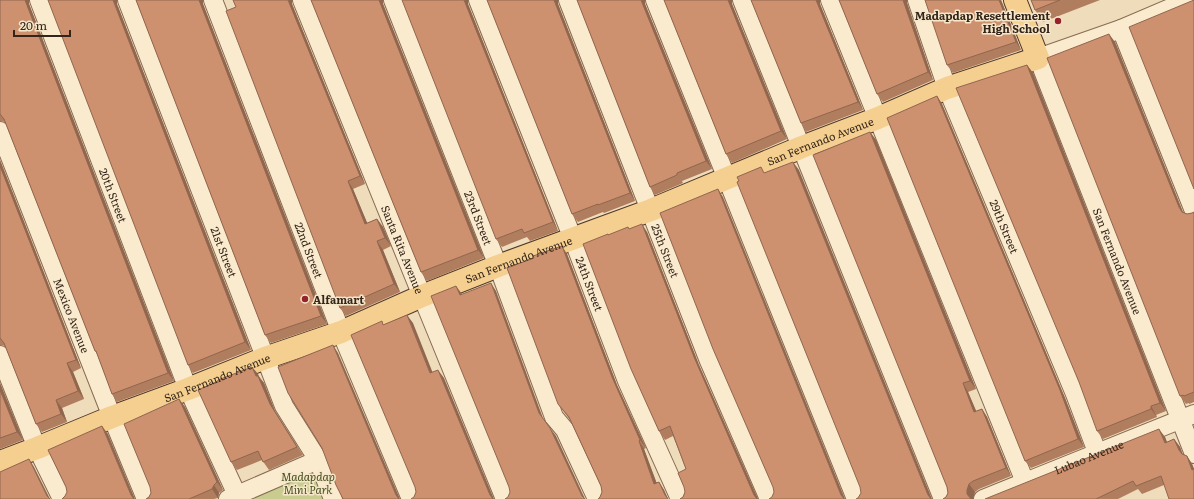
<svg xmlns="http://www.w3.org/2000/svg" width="1194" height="499" font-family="Literata,serif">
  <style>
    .green { fill: #c9cc8f }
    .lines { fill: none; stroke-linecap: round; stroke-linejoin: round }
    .minor-casing { stroke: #866c54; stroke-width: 20 }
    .major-casing { stroke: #533a29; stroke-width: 24 }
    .minor { stroke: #faeace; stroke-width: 18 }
    .major { stroke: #f5cf8f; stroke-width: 22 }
    .wall { fill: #b17d5f }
    .shaded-wall { fill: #90664e }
    .building { fill: #ce916f; stroke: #90664e }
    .poi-dot { fill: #96232b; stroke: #f6e7ca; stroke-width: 1.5 }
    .labels { text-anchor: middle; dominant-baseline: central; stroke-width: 3; stroke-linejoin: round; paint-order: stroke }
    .poi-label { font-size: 11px; font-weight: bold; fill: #34251a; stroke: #f6e7ca; text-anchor: end }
    .street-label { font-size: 11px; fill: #34251a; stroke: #f6e7ca }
    .park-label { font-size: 11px; font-style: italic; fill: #485120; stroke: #f6e7ca }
  </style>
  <rect width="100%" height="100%" fill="#efdcbb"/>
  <polygon class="green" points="318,460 333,499 225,499"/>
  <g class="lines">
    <defs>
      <g id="minor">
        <path id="s1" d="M 39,0 L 188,389 L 237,495"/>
        <path id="s2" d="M 127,0 L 284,406 L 318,460 L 333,499"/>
        <path id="s3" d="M 213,0 L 341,332 L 411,499"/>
        <path id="s4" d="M 302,0 L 422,296 L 505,499"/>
        <path id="s5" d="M 393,0 L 498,266 L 554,417 L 565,430 L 597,499"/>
        <path id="s6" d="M 478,0 L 573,239 L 627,381 L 680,499"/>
        <path id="s7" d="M 568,0 L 709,361 L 769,499"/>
        <polyline points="655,0 856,499"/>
        <polyline points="742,0 943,499"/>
        <polyline points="830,0 1025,482"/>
        <path id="s8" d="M 917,0 L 947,88 L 1075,394 L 1097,452"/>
        <path id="s9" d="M 1189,0 L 1121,29 L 1038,58 L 1194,454"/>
        <polyline points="1121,29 1194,211"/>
        <path id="s10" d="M 0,131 L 112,417 L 146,499"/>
        <polyline points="0,355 37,448 62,499"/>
        <polyline points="228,499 318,460"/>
        <path id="s11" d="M 983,499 L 1194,414"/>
      </g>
      <g id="major">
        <path id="s12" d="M 0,462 L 37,448 L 112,417 L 188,389 L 265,358 L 341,332 L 422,296 L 498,266 L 651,210 L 802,147 L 878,118 L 947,88 L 1038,58 L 1015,0"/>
      </g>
    </defs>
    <use href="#minor" class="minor-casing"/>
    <use href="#major" class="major-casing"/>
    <use href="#minor" class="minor"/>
    <use href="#major" class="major"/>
  </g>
  <g class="wall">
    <polygon points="0,0 29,0 29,4 174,381 117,402 112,394 98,355 95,351 5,122 2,121 0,121"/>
    <polygon points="136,0 203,0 203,4 327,324 271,343 265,335"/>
    <polygon points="311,0 383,0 383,4 484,258 427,281 421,272"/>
    <polygon points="487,0 558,0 558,4 635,201 604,213 603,212 578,222 572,214"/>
    <polygon points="577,0 645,0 645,4 712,169 682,181 683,183 655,195 650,187"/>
    <polygon points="664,0 732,0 732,4 787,139 732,163 726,154"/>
    <polygon points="751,0 820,0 820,4 863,110 806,132 801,123"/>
    <polygon points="839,0 907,0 907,3 933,80 883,102 877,94"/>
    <polygon points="1001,0 1021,50 953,73 947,65"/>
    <polygon points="1031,0 1100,0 1043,22 1035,10"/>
    <polygon points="117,4 251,350 193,373 188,365"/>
    <polygon points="292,4 365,184 353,189 367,223 377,219 383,227 391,246 383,250 400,292 346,316 340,308 236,7"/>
    <polygon points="468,4 558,231 530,241 527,237 502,247 496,239"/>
    <polygon points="1115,42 1183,212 1187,214 1192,213 1194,212 1194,402 1189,404 1189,403 1186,404 1180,396"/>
    <polygon points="1027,65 1033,73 1166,411 1156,415 1157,417 1103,439 1097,431"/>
    <polygon points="937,96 942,104 1065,398 1084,447 1031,468 1025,461"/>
    <polygon points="870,132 876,140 976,389 968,392 976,411 982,409 987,417 1011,476 979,489 975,492 973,498 946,497 948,493 947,487"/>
    <polygon points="0,160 81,368 73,372 84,399 62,408 67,422 42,432 36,424 5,346 2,345 0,345"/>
    <polygon points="629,229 647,232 699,365 758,499 680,499 683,497 685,492 686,469 673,436 665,440 659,431 608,235"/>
    <polygon points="567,254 617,385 646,448 644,449 656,482 659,482 664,490 668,499 598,499 600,497 602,492 601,486 570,420 558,404"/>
    <polygon points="252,367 264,383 275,411 303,455 269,470 262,460 237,470 231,462"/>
    <polygon points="0,383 23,440 0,449"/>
    <polygon points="179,399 185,407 223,490 219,493 218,498 214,499 146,499 149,497 151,493"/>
    <polygon points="1165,437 1167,442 1174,439 1180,447 1183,455 1187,456 1192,464 1194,469 1164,485 1142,494 1138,489 1118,499 985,499"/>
  </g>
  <g class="shaded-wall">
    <polygon points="25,0 29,0 29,4 174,381 168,373"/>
    <polygon points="113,0 117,0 117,4 251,350 245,342"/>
    <polygon points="199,0 203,0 203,4 327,324 321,316"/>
    <polygon points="288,0 292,0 292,4 365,184 360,176"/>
    <polygon points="379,0 383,0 383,4 484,258 478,250"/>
    <polygon points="464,0 468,0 468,4 558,231 553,222"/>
    <polygon points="554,0 558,0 558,4 635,201 630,193"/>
    <polygon points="641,0 645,0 645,4 712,169 706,161"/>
    <polygon points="728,0 732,0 732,4 787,139 781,131"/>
    <polygon points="816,0 820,0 820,4 863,110 858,102"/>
    <polygon points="903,0 907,0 907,3 933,80 928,72"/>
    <polygon points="999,0 1001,0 1021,50 1016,42"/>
    <polygon points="1109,34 1115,42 1184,215 1179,207"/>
    <polygon points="1027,65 1033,73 1166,411 1160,403"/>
    <polygon points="937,96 942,104 1065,398 1084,447 1078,439"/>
    <polygon points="870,132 876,140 976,389 970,381"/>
    <polygon points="0,160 81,368 76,360 0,166"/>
    <polygon points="793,162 799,170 932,499 931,499 928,495"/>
    <polygon points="348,181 353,189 371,232 365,224"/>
    <polygon points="718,189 723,197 845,499 844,499 841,495"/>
    <polygon points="377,219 383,227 391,246 385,238"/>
    <polygon points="642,224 647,232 699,365 758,499 756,499 754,495 694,357"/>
    <polygon points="377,241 383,250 400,292 394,284"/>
    <polygon points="562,246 567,254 617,385 646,448 640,440 612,377"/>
    <polygon points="491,283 496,291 544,421 539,413"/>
    <polygon points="456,286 462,294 466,303 460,295"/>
    <polygon points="407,315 413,323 436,381 430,373"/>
    <polygon points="333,345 338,353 400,499 398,499 396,495"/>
    <polygon points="67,363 73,372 84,399 78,391"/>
    <polygon points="252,367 258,374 262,384 256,376"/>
    <polygon points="438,370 444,378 494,499 492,499 490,495"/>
    <polygon points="258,376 264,383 275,411 303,455 270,404"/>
    <polygon points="0,383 23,440 17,432 0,390"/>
    <polygon points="963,383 968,392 980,420 974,412"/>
    <polygon points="179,399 185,407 223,490 217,482"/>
    <polygon points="56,400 62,408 67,422 61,414"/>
    <polygon points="1151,406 1156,415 1157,417 1151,409"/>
    <polygon points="982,409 987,417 1011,476 1006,468"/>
    <polygon points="102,426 108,434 135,499 133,499 131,495"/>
    <polygon points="550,428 556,436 585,499 584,499 582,496"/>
    <polygon points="1159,429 1165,437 1170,451 1165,443"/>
    <polygon points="1174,439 1180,447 1184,458 1179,450"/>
    <polygon points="639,441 644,449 660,492 654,484"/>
    <polygon points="1187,456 1192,464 1194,469 1192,470"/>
    <polygon points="29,459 34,467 50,499 49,499 47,496"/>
    <polygon points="659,482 664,490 668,499 667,499 665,495"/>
    <polygon points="969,484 975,492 973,499 971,499 967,494 967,490"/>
    <polygon points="214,485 219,493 218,498 212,489"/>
  </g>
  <g class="building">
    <polygon points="0,0 25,0 168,373 112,394 96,351 95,351 4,119 0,114"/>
    <polygon points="48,0 113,0 245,342 188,365"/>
    <polygon points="136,0 199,0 321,316 265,335"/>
    <polygon points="233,0 288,0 360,176 348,181 365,224 377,219 385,238 377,241 394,284 340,308 226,11 236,7"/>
    <polygon points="311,0 379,0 478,250 421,272"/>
    <polygon points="402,0 464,0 553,222 524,233 522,229 496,239"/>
    <polygon points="487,0 554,0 630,193 598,205 598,204 572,214"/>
    <polygon points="577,0 641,0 706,161 677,173 677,175 650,187"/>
    <polygon points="664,0 728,0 781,131 726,154"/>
    <polygon points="751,0 816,0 858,102 801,123"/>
    <polygon points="839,0 903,0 928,72 877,94"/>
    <polygon points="925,0 999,0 1016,42 947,65"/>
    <polygon points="1031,0 1060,0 1035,10"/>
    <polygon points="1194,0 1194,189 1129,27"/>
    <polygon points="1109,34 1179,207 1182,212 1187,214 1192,213 1194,212 1194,392 1184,396 1183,395 1180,396 1047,58"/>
    <polygon points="1027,65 1160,403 1151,406 1151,409 1097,431 1079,382 956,88"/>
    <polygon points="937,96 1060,390 1078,439 1025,461 887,118"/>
    <polygon points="870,132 970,381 963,383 974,412 982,409 1006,468 973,481 969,484 967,490 967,494 971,499 943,499 946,497 948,493 947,487 813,155"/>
    <polygon points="793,162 928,495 931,499 856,499 858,498 861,493 860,487 737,182 739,181 737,177 761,167 764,173"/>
    <polygon points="0,166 76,360 67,363 78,391 56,400 61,414 36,424 4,343 0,338"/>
    <polygon points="718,189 841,495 844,499 769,499 772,497 774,492 773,487 713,349 660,213"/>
    <polygon points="642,224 694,357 754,495 757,499 680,499 683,497 685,492 684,487 678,473 686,469 670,426 659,431 631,369 583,244 608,234 608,235 628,227 629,229"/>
    <polygon points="562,246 612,377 640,440 639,441 654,484 659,482 665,495 668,499 598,499 600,497 602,492 601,486 569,417 558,404 507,268 534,258 533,256"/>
    <polygon points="491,283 539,413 550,428 582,496 585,499 505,499 508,497 510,492 509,487 431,296 456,286 460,295"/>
    <polygon points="407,315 430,373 438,370 490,495 493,499 411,499 414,497 416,492 415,487 351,335 382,321 383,325"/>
    <polygon points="333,345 396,495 399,499 343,499 336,485 322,448 288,393 278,367"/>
    <polygon points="252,367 256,376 258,376 270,404 297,447 263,462 258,451 231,462 198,390 218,381 218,380"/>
    <polygon points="0,390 17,432 0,438"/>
    <polygon points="179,399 217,482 214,485 212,489 189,499 146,499 149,497 151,493 150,487 124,424"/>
    <polygon points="102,426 131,495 134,499 62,499 65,496 67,492 66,487 48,450"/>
    <polygon points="1159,429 1165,443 1174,439 1179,450 1182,454 1187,456 1192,470 1194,469 1194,499 1169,499 1161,476 1136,486 1133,481 1096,499 985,499"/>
    <polygon points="29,459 47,496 50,499 0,499 0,472"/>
  </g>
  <g class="poi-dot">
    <circle cx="1058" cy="21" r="4"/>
    <circle cx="305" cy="299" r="4"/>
  </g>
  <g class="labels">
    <g class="poi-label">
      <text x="1050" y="15">Madapdap Resettlement<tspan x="1050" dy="13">High School</tspan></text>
      <text x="313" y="299" text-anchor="start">Alfamart</text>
    </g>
    <g class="street-label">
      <text stroke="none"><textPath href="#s12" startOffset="881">San Fernando Avenue</textPath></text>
      <text stroke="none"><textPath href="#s1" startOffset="209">20th Street</textPath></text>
      <text stroke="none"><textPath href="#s5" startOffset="234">23rd Street</textPath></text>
      <text stroke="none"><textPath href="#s8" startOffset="243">29th Street</textPath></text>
      <text stroke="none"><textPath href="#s4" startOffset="269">Santa Rita Avenue</textPath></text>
      <text stroke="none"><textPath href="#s7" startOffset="269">25th Street</textPath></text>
      <text stroke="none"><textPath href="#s3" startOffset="268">22nd Street</textPath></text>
      <text stroke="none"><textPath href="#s2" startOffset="270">21st Street</textPath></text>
      <text stroke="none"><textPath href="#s12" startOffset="557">San Fernando Avenue</textPath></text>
      <text stroke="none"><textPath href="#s9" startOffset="380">San Fernando Avenue</textPath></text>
      <text stroke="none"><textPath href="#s6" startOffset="305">24th Street</textPath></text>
      <text stroke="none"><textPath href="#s10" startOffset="198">Mexico Avenue</textPath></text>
      <text stroke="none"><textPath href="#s12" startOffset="233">San Fernando Avenue</textPath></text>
      <text stroke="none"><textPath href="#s11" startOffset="114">Lubao Avenue</textPath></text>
    </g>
    <g class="park-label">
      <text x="308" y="476">Madapdap<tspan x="308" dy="13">Mini Park</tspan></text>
    </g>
  </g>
  <path d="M14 30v6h56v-6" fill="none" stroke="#34251a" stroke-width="2"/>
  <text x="20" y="30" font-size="12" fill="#34251a" stroke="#f6e7ca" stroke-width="3" paint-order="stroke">20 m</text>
</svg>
